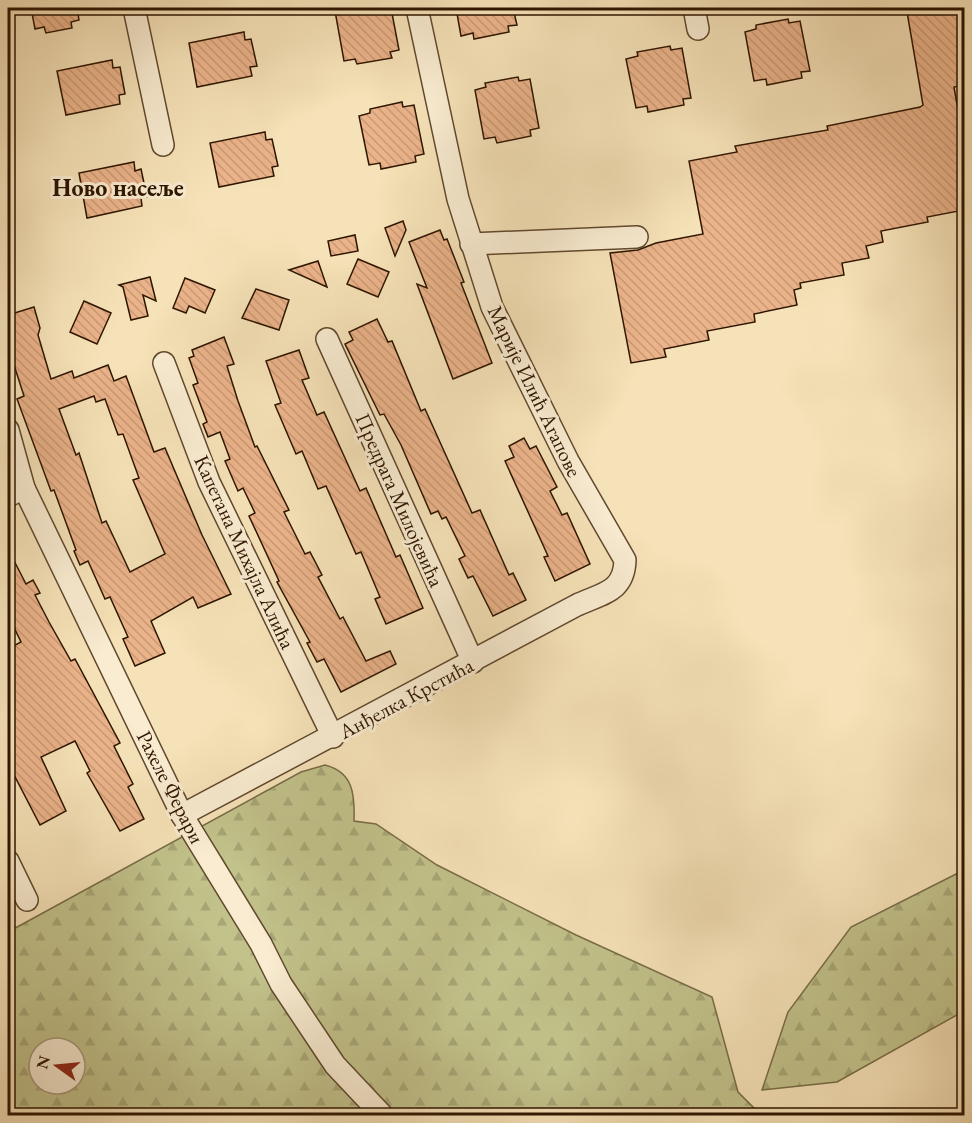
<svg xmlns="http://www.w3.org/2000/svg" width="972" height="1123" font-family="'EB Garamond',serif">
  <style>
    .forest { fill: url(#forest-firs); stroke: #786c46; stroke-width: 1.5; fill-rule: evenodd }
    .building { fill: url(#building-back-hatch); stroke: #2e1500; stroke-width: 1.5; fill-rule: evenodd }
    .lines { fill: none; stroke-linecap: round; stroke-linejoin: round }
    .minor-casing { stroke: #60482e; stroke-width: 24 }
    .minor { stroke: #f9ecd1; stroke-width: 21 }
    .labels { text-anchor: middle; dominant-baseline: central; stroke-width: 6; stroke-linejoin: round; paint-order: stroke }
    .street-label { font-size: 21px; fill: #2e1500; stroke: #f9ecd1 }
    .quarter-label { font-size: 24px; font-weight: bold; fill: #2e1500; stroke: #f9ecd1 }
  </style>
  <defs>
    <pattern id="forest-firs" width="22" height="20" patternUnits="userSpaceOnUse" patternTransform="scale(1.5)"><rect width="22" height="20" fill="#c2c28b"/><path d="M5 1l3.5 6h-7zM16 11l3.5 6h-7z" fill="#a7a676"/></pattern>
    <pattern id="building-back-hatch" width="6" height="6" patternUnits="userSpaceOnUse" patternTransform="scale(1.5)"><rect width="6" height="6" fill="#ebb38a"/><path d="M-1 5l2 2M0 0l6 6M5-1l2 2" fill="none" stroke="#ca9975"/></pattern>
  </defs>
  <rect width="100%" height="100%" fill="#f6e2b8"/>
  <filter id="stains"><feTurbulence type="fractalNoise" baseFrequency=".00333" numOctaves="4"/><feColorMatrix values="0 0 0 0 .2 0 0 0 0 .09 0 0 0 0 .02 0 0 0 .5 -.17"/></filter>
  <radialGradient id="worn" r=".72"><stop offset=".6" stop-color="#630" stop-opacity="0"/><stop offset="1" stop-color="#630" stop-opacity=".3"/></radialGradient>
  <g class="forest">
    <path d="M 325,765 C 353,772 355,794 354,821 L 376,824 L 437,865 L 576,935 L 712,997 L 738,1092 L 761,1115 L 8,1115 L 8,932 L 301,772 ZM 39,1048 L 75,1048 L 75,1084 L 39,1084 Z"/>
    <polygon points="964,870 964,1011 837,1082 762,1090 788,1012 851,927"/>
  </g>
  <g class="building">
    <polygon points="31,8 77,8 79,20 71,22 72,28 46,33 44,27 35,29"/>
    <polygon points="346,8 391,8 399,50 390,52 392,58 357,64 355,59 344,61 335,11"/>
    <polygon points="456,8 513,8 517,25 508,26 509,32 474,39 473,33 461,36"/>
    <polygon points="929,8 964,8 964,85 954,87 964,145 964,210 927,217 928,222 881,231 883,242 866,246 869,258 842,263 844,275 800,283 801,288 794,290 797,305 754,314 755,322 707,331 709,340 664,349 666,357 631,363 610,253 638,250 656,243 703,234 689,161 737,152 735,146 828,130 827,126 920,107 923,105 907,12"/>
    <polygon points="788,19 789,23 800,21 810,71 801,72 802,78 767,85 766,79 754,81 745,32 756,29 756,25"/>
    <polygon points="244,32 245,40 251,39 257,66 250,67 252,76 197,87 189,43"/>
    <polygon points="670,46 671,50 682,48 691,98 683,99 684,105 648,112 647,106 636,108 626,59 638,56 637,52"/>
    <polygon points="112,60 113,68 120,67 125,94 119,95 120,104 66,115 57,71"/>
    <polygon points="518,77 519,81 530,79 539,128 530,130 531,136 497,143 495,137 484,139 475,90 486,87 485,83"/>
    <polygon points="402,102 403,107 414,105 424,154 415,156 416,162 381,169 380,163 369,165 359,116 370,113 370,109"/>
    <polygon points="265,132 266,140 272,139 278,166 272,167 274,176 219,187 210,143"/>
    <polygon points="134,162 135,171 141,169 147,197 141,198 142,206 87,218 79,173"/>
    <polygon points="403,221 406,230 395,256 385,228"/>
    <polygon points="440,230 444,240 447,239 464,282 461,283 492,363 453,379 417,284 427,288 409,242"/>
    <polygon points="355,235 358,251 331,256 328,241"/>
    <polygon points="358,259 389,272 378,297 347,284"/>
    <polygon points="318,261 327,287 289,270"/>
    <polygon points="150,277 156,301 143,295 148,316 131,320 123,287 119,285"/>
    <polygon points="185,278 215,290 205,313 189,306 186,313 173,308"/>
    <polygon points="256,289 289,300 279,330 242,318"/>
    <polygon points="84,301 111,313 97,344 70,332"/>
    <path d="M 34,307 L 40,328 L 38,335 L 51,379 L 72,371 L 74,378 L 108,365 L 114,381 L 126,376 L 154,452 L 165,448 L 202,535 L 231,594 L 198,608 L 193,597 L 151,621 L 165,653 L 135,666 L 123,639 L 128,637 L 110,597 L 105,599 L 88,561 L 80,565 L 74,551 L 76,550 L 54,490 L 51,491 L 17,399 L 24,396 L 14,365 L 8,367 L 8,315 ZM 94,396 L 96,402 L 105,399 L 118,435 L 123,434 L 139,478 L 133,480 L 165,554 L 130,572 L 106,521 L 102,523 L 79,453 L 76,455 L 59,409 Z"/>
    <polygon points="377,319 388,342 392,341 421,411 425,409 472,513 480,510 509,575 513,573 526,600 493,616 473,576 468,578 459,559 465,556 446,517 442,519 438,511 431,514 401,445 384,414 380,415 345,344 353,340 349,332"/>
    <polygon points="224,337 234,364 227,366 238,401 255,447 257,446 289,510 284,512 305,554 310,552 322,575 318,577 340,619 343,617 366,661 390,651 396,664 341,692 324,659 317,662 307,643 310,642 277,582 279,581 249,516 255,513 243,488 238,491 225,461 230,459 220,432 208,437 203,424 207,422 193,385 198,383 189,358 194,356 192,350"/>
    <polygon points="299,350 309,378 302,380 317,415 324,412 360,491 366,488 396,557 400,555 423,608 386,624 375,599 380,597 361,552 356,554 326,486 318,489 302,451 296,454 275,405 281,403 266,361"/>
    <polygon points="524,438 530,449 536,446 557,487 550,491 562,515 567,513 590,564 555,581 544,557 548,556 505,461 514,457 509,446"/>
    <polygon points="8,549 26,584 33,580 40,593 35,595 49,622 71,661 75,659 120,743 114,746 133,784 128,787 144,819 120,831 87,773 90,771 75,741 41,757 66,811 40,825 13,773 8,775 8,649 21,642 8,615"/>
  </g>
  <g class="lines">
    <defs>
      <g id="minor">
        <polyline points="134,8 163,145"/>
        <polyline points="694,8 698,29"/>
        <polyline points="471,244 637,237"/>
        <polyline points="327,339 473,662"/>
        <polyline points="164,363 209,482 333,737"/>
        <polyline points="8,430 24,488 182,815 261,944 281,984 335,1065 383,1116"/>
        <polyline points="8,496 24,488"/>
        <path d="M 182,815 L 577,605 C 603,593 624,592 625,560 L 568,461 L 492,307 L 458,199 L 417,8"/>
        <polyline points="8,861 27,900"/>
      </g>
    </defs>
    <use href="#minor" class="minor-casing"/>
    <use href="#minor" class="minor"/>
  </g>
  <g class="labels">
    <g class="street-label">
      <text transform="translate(535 391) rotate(64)">Марије Илић Агапове</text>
      <text transform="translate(400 500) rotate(66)">Предрага Милојевића</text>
      <text transform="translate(245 552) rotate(65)">Капетана Михајла Алића</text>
      <text transform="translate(406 698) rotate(-28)">Анђелка Крстића</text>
      <text transform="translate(171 787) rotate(63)">Рахеле Ферари</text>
    </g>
    <g class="quarter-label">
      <text x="118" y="187">Ново насеље</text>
    </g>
  </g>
  <rect width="972" height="1123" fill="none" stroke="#f6e2b8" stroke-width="30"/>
  <rect x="9" y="9" width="954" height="1105" fill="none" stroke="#2e1500" stroke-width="3"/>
  <rect x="15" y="15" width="942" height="1093" fill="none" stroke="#2e1500" stroke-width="1.5"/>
  <g transform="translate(57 1066) rotate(285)"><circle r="28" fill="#f9ecd1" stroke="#a8967d" stroke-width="1.5"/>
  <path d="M0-4.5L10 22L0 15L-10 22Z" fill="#8f2418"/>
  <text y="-9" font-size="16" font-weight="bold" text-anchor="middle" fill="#2e1500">N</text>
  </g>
  <rect width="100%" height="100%" filter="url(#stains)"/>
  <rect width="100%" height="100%" fill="url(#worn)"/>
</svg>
